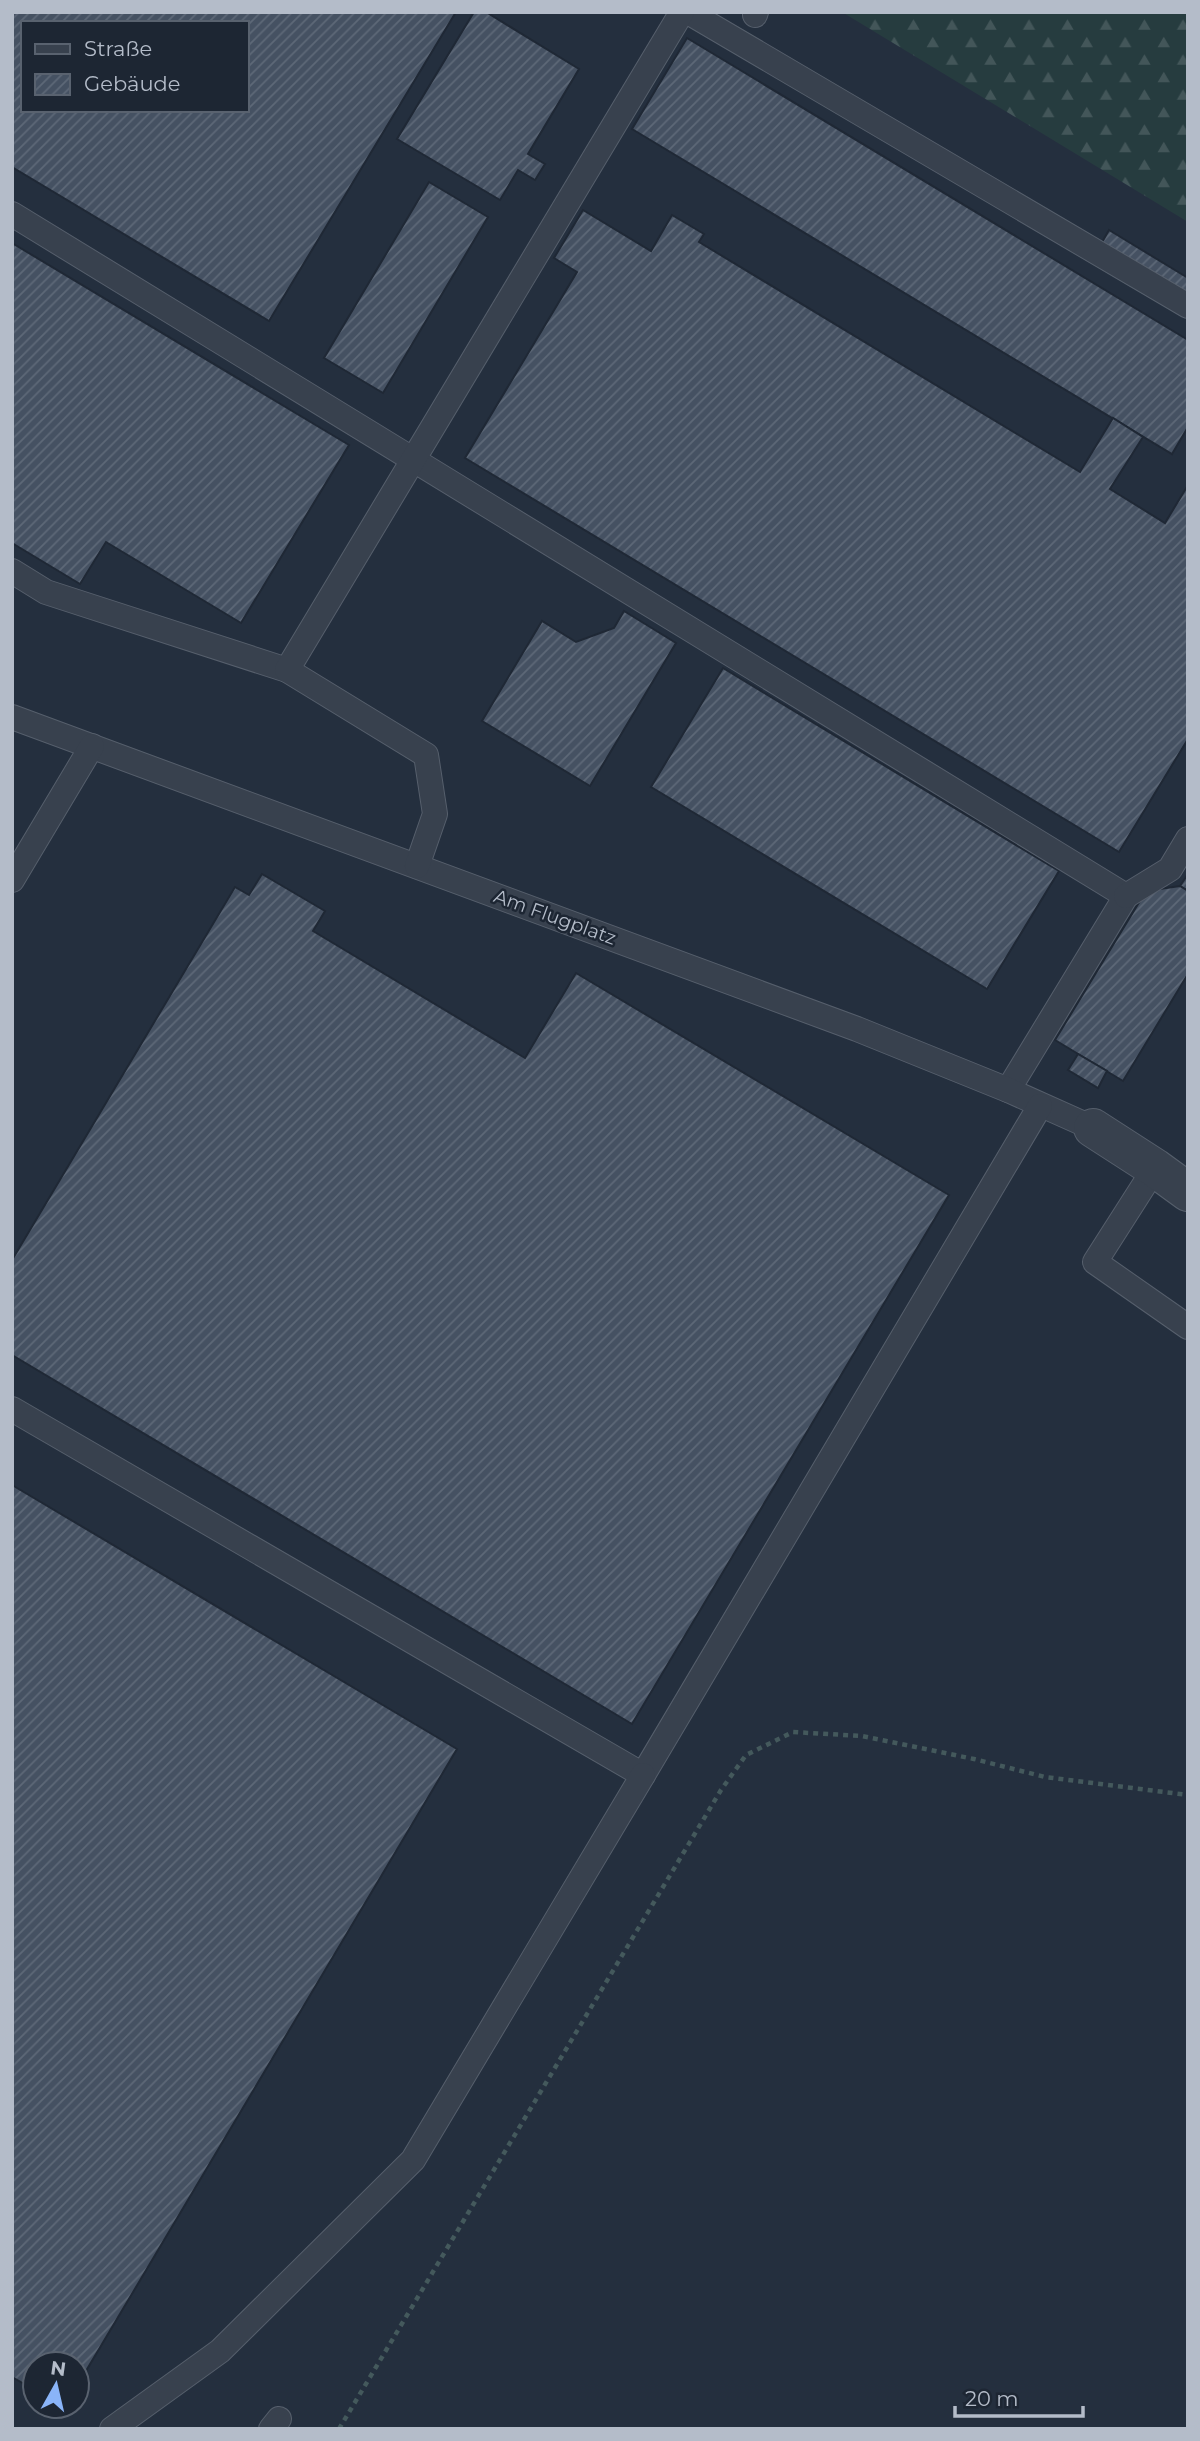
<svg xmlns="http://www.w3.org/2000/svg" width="1200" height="2441" font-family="Montserrat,sans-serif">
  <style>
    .forest { fill: url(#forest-firs) }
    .building { fill: url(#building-hatch); stroke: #1f2835; stroke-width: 2; fill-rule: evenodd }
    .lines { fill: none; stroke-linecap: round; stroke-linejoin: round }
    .lane-casing { stroke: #565f6c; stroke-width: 26 }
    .street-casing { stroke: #565f6c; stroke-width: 40 }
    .path { stroke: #44595c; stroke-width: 4.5; stroke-dasharray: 5 5; stroke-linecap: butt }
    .lane { stroke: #38414e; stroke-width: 24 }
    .street { stroke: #38414e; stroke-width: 38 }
    .labels { text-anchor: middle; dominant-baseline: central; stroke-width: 5; stroke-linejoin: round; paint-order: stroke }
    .street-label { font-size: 19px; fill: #b4bcc9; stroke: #1d2633 }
  </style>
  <defs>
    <pattern id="forest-firs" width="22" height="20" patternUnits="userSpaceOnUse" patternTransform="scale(1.75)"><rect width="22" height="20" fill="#263c3f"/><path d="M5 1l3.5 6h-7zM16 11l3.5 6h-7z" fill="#435659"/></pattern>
    <pattern id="building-hatch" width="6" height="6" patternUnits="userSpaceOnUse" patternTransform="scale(1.75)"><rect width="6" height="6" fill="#455162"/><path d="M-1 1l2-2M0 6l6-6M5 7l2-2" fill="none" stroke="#5d6877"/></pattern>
  </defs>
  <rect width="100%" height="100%" fill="#242f3e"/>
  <polygon class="forest" points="842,12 1188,12 1188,222"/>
  <g class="building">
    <path d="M 12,12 L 456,12 L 269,321 L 12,167 ZM 23,23 L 247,23 L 247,110 L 23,110 Z"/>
    <polygon points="474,12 486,12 579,69 528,154 545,164 535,180 518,170 500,200 397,139"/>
    <polygon points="687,38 1188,340 1188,427 1172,454 632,129"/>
    <polygon points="429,182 488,217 383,393 324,358"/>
    <polygon points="583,210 651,251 672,215 704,234 699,242 1080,472 1113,418 1143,437 1110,489 1165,523 1188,485 1188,739 1119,852 465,458 577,272 554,258"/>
    <polygon points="1109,230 1188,278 1188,305 1097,251"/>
    <polygon points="12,243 349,445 241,623 106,542 80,584 12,543"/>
    <polygon points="624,611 676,643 590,786 482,721 542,621 576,642 614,628"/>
    <polygon points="723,668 1059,871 987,989 651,787"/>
    <polygon points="262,874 325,911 313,931 525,1058 576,973 949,1195 632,1724 12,1355 12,1260 235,887 249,895"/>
    <polygon points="1188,874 1188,891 1180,886"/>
    <polygon points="1180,886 1188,891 1188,974 1123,1081 1055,1040 1146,891"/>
    <polygon points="1078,1054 1107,1071 1098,1088 1068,1070"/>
    <polygon points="12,1485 457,1749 77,2386 77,2364 35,2364 35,2390 12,2377"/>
  </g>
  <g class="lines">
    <defs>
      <g id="lane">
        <polyline points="688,12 1188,306"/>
        <polyline points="755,15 756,12"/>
        <polyline points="12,214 1126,896 1008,1090"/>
        <polyline points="12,571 46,592 287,670"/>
        <polyline points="12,717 857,1029 1008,1090 1093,1128"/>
        <polyline points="417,866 435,814 426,755 287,670 682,12"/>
        <polyline points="12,880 92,746"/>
        <polyline points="1126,896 1170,869 1188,839"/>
        <polyline points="1155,1168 1095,1262 1188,1327"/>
        <polyline points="12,1409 643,1775 1040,1106"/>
        <polyline points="112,2429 220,2351 413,2160 643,1775"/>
        <polyline points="271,2429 279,2419"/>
      </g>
      <polyline id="street" points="1093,1128 1155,1168 1188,1192"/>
    </defs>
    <use href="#lane" class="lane-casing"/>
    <use href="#street" class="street-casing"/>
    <polyline class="path" points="339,2429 721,1790 746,1755 793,1732 862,1736 974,1759 1045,1777 1188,1795"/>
    <use href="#lane" class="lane"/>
    <use href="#street" class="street"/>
  </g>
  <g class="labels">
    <g class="street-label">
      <text transform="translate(555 917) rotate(20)">Am Flugplatz</text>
    </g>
  </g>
  <rect width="1200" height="2441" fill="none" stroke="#b4bcc9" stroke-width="28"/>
  <rect x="21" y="21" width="228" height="91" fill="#1d2633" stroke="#59626f" stroke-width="2"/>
  <rect x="35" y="44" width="35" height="10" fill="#38414e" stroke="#59626f" stroke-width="2"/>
  <text x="84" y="56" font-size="21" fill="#b4bcc9">Straße</text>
  <rect x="35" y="74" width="35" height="21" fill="url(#building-hatch)" stroke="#59626f" stroke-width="2"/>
  <text x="84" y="91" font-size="21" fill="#b4bcc9">Gebäude</text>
  <g transform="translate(56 2385) rotate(8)"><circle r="33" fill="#1d2633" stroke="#59626f" stroke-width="2"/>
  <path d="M0-5L12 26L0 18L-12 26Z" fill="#8ab4f8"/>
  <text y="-10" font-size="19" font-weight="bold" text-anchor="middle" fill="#b4bcc9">N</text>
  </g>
  <path d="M955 2406v10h128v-10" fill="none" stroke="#b4bcc9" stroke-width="3.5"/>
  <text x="965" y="2406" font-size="21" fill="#b4bcc9" stroke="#1d2633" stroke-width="5" paint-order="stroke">20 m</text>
</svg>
